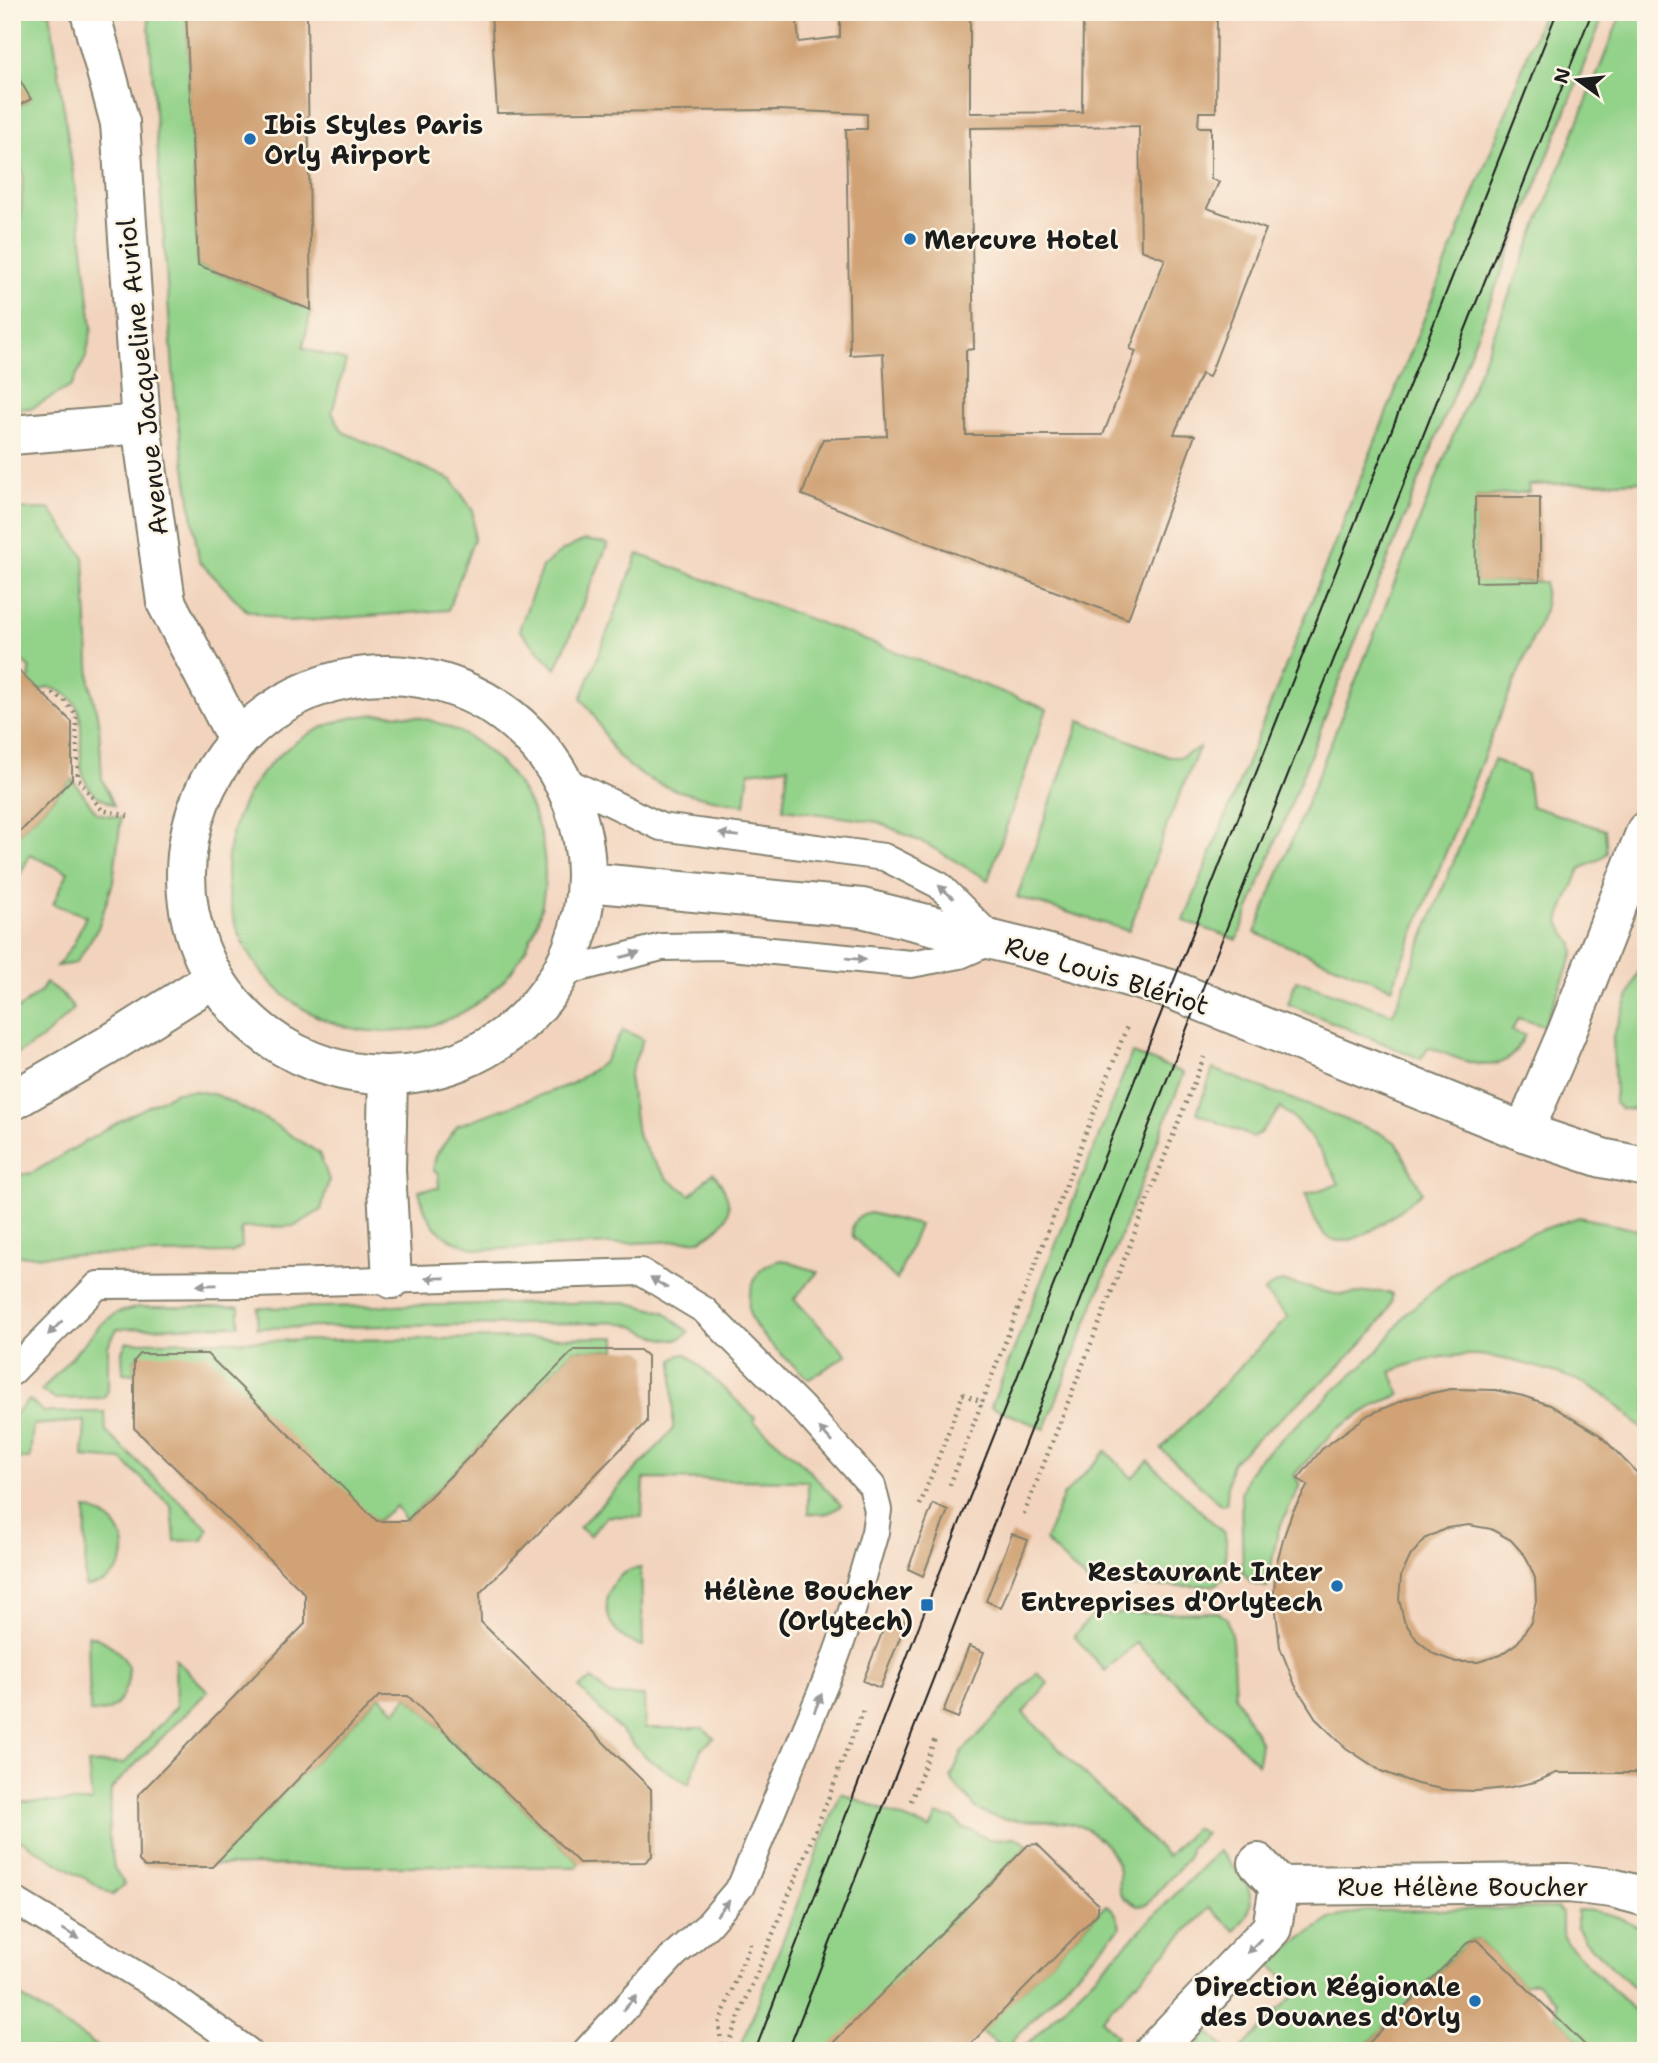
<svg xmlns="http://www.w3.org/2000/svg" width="1658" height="2063" font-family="'Shantell Sans',sans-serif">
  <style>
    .built { fill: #f2d4be }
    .green { fill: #92d289; stroke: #577752; stroke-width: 2 }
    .building { fill: #d0a275; fill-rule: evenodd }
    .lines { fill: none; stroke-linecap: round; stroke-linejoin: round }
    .lane-casing { stroke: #84806e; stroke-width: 30 }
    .street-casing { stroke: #84806e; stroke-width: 42 }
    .secondary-casing { stroke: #84806e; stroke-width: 42 }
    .highway-casing { stroke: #84806e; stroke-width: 42 }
    .path { stroke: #84806e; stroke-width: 4.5; stroke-dasharray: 2 5; stroke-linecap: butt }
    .lane { stroke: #fff; stroke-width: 26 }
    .street { stroke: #fff; stroke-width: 38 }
    .secondary { stroke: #fff; stroke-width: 38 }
    .highway { stroke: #fff; stroke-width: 38 }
    .tram { stroke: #1c1c1c; stroke-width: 2 }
    .oneway { fill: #999 }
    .poi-dot { fill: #1f6fb2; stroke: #fcf5e5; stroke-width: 2.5 }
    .labels { text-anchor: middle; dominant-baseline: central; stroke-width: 5; stroke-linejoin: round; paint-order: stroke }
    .poi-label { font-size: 26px; font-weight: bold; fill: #1c1c1c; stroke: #fcf5e5; text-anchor: end }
    .street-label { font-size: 26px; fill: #1c1c1c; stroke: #fcf5e5 }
  </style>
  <rect width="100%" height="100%" fill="#fcf5e5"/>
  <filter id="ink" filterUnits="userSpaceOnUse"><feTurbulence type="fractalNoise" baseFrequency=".0143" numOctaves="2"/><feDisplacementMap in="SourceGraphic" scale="14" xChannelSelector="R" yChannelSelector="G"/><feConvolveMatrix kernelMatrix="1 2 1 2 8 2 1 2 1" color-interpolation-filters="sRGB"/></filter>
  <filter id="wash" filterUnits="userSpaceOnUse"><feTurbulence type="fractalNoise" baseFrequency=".00686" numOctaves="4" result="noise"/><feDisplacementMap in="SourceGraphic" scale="28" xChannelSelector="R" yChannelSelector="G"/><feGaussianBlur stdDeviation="1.57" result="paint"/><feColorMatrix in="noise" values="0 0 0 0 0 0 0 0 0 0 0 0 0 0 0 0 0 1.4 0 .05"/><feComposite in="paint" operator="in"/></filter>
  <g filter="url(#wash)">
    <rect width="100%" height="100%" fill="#ebe3c1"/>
    <rect class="built" x="12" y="12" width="1634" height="2039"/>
    <g class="green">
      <polygon points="12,12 50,12 80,222 92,327 86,357 71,386 32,408 12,409 12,238 20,230 23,172 12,150 12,111 30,99 12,70"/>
      <polygon points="148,12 186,12 198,265 311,310 303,348 346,361 332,412 343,432 452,480 473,511 474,539 448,610 290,622 246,610 199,561 175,400"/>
      <polygon points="1543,12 1605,12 1237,940 1184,921 1506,113"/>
      <polygon points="1622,12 1646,12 1646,481 1528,485 1529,492 1476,497 1476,581 1545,582 1545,610 1495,728 1392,988 1255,933"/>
      <path d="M 50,509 L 84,557 L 90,683 L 99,724 L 102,779 L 114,805 C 101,799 91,794 85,780 C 71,750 101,698 47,687 L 40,691 L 29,681 L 30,669 L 12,651 L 12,510 Z"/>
      <polygon points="584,540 608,544 556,669 519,630 542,567 562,551"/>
      <path d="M 638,554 L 1047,709 L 988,880 L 926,844 L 878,822 L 783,809 L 788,767 L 749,772 L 745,805 C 702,797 653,791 620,758 C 604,742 599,716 581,699 Z"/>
      <circle cx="386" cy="873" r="159"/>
      <polygon points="1080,720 1169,757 1181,757 1199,748 1169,820 1129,931 1017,897"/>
      <path d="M 1494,760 L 1527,774 L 1531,806 L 1605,830 L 1607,853 L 1600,859 L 1580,869 L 1561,914 L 1559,923 L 1573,944 L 1574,953 L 1544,1026 L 1518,1018 L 1512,1031 L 1525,1035 C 1521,1043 1516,1052 1509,1058 C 1487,1075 1450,1055 1428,1047 L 1421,1059 L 1288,1004 L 1296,980 L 1393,1014 Z"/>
      <polygon points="72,779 97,813 121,818 113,882 98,928 76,963 57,966 73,945 86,916 53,904 68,872 30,855 12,890 12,840"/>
      <polygon points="1646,953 1646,1110 1621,1109 1615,1103 1613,1036"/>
      <polygon points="46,983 60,992 74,1009 42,1039 12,1057 12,1014 41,991"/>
      <path d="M 623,1030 L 643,1039 L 629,1076 L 637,1134 L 651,1158 L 669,1180 L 691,1195 L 713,1172 C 736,1202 735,1222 700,1240 L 482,1250 C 445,1242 427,1229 419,1190 L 439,1188 L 438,1173 L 433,1171 L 436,1155 L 458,1125 L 571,1084 L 603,1063 Z"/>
      <polygon points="1132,1053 1184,1073 1045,1429 991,1407"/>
      <path d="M 1213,1069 L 1378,1132 L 1397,1143 L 1422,1192 C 1402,1207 1354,1255 1328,1237 C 1316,1229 1310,1207 1306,1194 L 1339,1184 C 1324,1154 1308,1129 1281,1108 L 1260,1133 L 1252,1137 L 1197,1113 Z"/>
      <polygon points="196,1091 217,1095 269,1121 319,1153 329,1180 321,1210 295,1226 241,1228 242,1247 231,1253 12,1256 12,1176 32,1173 127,1117 176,1092"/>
      <path d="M 870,1213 L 919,1225 L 897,1280 L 853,1237 C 850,1223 856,1216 870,1213 Z"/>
      <path d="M 1579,1217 L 1646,1232 L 1646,1433 C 1630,1417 1613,1399 1593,1388 C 1569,1374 1502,1356 1475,1355 C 1448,1354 1415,1361 1391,1372 L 1400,1395 L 1377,1404 L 1334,1431 L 1294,1475 L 1300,1485 L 1278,1531 L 1267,1587 L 1251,1583 L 1243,1572 L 1241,1494 L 1247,1477 L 1256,1462 L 1378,1351 L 1407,1313 L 1453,1273 L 1494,1246 Z"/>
      <path d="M 783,1260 L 818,1272 L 794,1299 L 847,1355 L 809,1379 C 793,1364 755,1335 750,1314 C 747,1304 750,1291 754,1281 C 759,1268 770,1262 783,1260 Z"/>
      <path d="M 1285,1282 C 1302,1285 1319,1292 1336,1294 C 1352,1296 1380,1288 1392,1294 C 1397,1327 1275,1420 1248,1447 C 1244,1452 1237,1457 1233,1462 C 1226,1475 1229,1491 1226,1504 L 1221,1505 L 1161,1449 L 1288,1317 L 1264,1292 L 1274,1284 Z"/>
      <path d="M 625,1302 L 664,1312 L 689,1332 C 672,1351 646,1330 628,1324 C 617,1321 601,1323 589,1323 L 257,1328 L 258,1308 Z"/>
      <polygon points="139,1307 239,1307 239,1325 117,1329 108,1346 108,1391 103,1398 56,1399 41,1391 100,1325 116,1313"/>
      <polygon points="616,1337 616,1350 574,1350 406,1521 396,1506 377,1521 140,1354 134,1361 134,1374 123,1373 122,1351 127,1342"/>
      <path d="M 687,1354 L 755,1418 L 753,1421 L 803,1464 L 841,1505 C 830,1515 822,1515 808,1513 L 808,1481 L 644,1479 L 642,1517 L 607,1516 L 590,1536 L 579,1527 L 654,1451 L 673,1429 L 673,1360 L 680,1355 Z"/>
      <polygon points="29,1400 44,1412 105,1412 106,1432 204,1524 208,1530 203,1540 175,1541 172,1507 122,1460 83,1457 85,1421 33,1425 30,1459 12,1459 12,1417"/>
      <polygon points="1106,1451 1132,1478 1148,1461 1224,1533 1226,1540 1224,1578 1215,1585 1198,1586 1093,1588 1045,1541 1063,1496"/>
      <path d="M 86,1509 C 121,1515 140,1557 107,1580 C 101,1584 92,1585 85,1587 Z"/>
      <path d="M 641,1568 L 643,1646 C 594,1636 596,1572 641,1568 Z"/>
      <polygon points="1218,1612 1227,1618 1232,1640 1235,1696 1261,1743 1258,1764 1136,1643 1105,1671 1074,1636 1093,1614"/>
      <path d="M 88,1635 C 101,1639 116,1647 124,1659 C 135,1674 123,1704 107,1711 C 102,1712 95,1712 90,1713 Z"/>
      <polygon points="175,1659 208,1691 111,1789 109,1836 114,1868 125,1884 113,1895 12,1835 12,1802 92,1802 88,1764 125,1763 176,1707"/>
      <path d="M 1037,1673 L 1048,1683 L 1023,1713 L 1167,1856 L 1195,1828 L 1205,1834 L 1190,1848 L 1189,1857 L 1146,1905 L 1137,1906 C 1132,1903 1126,1900 1123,1897 C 1116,1890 1120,1879 1119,1871 C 1115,1853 1101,1837 1086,1829 C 1053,1813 1011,1829 979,1810 C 974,1807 972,1802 968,1798 C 960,1790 956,1788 951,1778 L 962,1752 Z"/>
      <polygon points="592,1679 609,1695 644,1696 645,1728 703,1728 714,1738 701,1749 689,1784 648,1759 579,1688"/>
      <polygon points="379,1696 396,1711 408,1696 579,1863 577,1867 213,1865"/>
      <polygon points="841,1793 930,1829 937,1815 953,1818 963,1828 972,1830 989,1840 1014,1837 1028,1845 827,2051 739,2051"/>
      <path d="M 1218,1851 C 1233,1866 1259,1888 1248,1912 C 1245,1919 1239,1925 1235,1931 L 1209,1908 L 1101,2019 L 1117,2036 L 1103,2051 L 1024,2051 L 1024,2048 Z"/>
      <path d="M 1106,1905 C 1116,1910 1118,1917 1120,1928 L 1013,2040 L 1010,2049 L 1001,2046 L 981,2032 Z"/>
      <polygon points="1557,1908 1562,1913 1562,1933 1568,1944 1646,2023 1646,2051 1591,2051 1556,2017 1557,2002 1536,1982 1523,1985 1478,1940 1470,1940 1361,2051 1239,2051 1298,1991 1271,1965 1296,1942 1332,1918 1365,1911"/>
      <path d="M 1577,1910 C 1602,1910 1626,1918 1646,1932 L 1646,2000 L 1584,1940 L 1577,1927 Z"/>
      <polygon points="12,1991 105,2051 12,2051"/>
      <polygon points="1208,2032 1229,2051 1194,2051"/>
    </g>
    <g id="blocks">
      <g class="building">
        <polygon points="186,12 307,12 311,310 198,265"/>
        <path d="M 491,12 L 796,12 L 799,42 L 840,37 L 840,12 L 970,12 L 970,113 L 1082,112 L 1083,12 L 1217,12 L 1216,112 L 1199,112 L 1198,127 L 1211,127 L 1211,179 L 1219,182 L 1207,208 L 1266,229 L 1209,377 L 1201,374 L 1174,434 L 1195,435 L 1128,619 L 802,495 L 823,439 L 887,436 L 883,353 L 850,355 L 846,129 L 867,129 L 867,114 L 778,110 L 497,113 ZM 1139,126 L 1141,250 L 1165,259 L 1130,349 L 1136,351 L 1103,435 L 966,435 L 966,350 L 974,349 L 970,128 Z"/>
        <polygon points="12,67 31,99 12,109"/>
        <polygon points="1475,497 1540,497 1540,581 1476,582"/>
        <polygon points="12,664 72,722 72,779 12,840"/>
        <polygon points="574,1350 640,1350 647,1356 647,1422 480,1593 481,1622 651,1789 652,1856 645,1862 579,1863 408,1696 379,1696 212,1867 145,1867 139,1861 138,1795 305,1624 305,1594 134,1428 134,1361 140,1354 207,1354 377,1521 406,1521"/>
        <path d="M 1451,1389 L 1495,1390 L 1523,1396 L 1550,1405 L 1600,1435 L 1638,1474 L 1646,1468 L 1646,1773 L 1556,1773 L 1535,1782 L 1506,1788 L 1476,1791 L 1447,1790 L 1417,1784 L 1381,1771 L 1346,1748 L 1317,1720 L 1295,1685 L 1280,1647 L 1274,1593 L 1276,1566 L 1283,1539 L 1292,1513 L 1308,1485 L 1298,1479 L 1322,1449 L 1368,1415 L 1409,1398 ZM 1469,1525 L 1491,1529 L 1511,1540 L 1526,1557 L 1535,1578 L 1536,1601 L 1531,1622 L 1518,1642 L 1500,1655 L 1478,1662 L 1456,1662 L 1434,1654 L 1417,1640 L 1404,1621 L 1399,1599 L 1401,1576 L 1411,1555 L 1426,1538 L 1447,1528 Z"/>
        <polygon points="933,1504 948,1510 923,1576 908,1569"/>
        <polygon points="1012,1534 1028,1540 1001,1608 986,1601"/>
        <polygon points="889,1615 906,1622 880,1688 863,1681"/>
        <polygon points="969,1646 984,1652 958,1718 943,1712"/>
        <polygon points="1037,1844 1098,1904 1098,1913 964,2051 825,2051 1028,1845"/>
        <polygon points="1478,1940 1591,2051 1361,2051 1469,1941"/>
      </g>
    </g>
  </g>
  <g filter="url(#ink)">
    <use href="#blocks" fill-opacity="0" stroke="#84806e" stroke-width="2"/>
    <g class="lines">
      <defs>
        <g id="lane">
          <polyline points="560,778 661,827 884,857 939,885 994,940 960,955 911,964 720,946 662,947 564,972"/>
          <polyline points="12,1372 98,1285 255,1284 641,1272 704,1310 801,1407 872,1486 878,1510 875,1532 851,1614 833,1664 741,1886 708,1925 674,1955 586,2051"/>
          <polyline points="12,1899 167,1993 248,2051"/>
        </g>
        <g id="street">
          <polyline points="12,435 141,424"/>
          <polyline points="587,882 862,908 1049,954 1170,989 1524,1132 1602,1158 1646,1167"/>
          <polyline points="388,1076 386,1170 392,1279"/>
          <polyline points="1524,1132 1567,1032 1646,831"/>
          <polyline points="1258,1863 1279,1886 1568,1883 1612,1888 1646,1897"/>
          <polyline points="1154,2051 1272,1928 1279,1886"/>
        </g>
        <g id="secondary">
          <polyline points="120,123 141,424 166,602 237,739"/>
          <circle cx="386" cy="875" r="200"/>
          <polyline points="12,1101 107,1046 213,979"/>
        </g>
        <polyline id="highway" points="90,12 120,123"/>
      </defs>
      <use href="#lane" class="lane-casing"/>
      <use href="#street" class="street-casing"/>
      <use href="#secondary" class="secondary-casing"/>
      <use href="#highway" class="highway-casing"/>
      <g class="path">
        <polyline points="45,696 53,694 64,700 76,715 78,779 102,810 128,816"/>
        <polyline points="950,1485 982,1402"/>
        <polyline points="920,1505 963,1394 982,1402 1128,1024"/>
        <polyline points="1024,1514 1204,1057"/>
        <polyline points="838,1771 864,1708"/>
        <polyline points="911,1801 936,1736"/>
        <polyline points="722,2051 719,2024 751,1941"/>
        <polyline points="725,2051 839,1772"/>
      </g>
      <use href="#lane" class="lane"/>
      <use href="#street" class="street"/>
      <use href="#secondary" class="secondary"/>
      <use href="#highway" class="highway"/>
      <g class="tram">
        <polyline points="755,2051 927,1605 1557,12"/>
        <polyline points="788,2051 1198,1000 1592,12"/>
      </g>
    </g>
    <defs><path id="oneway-solid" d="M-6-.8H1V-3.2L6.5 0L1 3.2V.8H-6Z" transform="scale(1.75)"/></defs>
    <g class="oneway">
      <use href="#oneway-solid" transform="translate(729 835) rotate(-173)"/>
      <use href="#oneway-solid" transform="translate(946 892) rotate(-138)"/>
      <use href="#oneway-solid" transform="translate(630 955) rotate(-14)"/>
      <use href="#oneway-solid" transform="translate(856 959) rotate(5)"/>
      <use href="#oneway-solid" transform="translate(435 1278) rotate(179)"/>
      <use href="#oneway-solid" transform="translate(659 1283) rotate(-149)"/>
      <use href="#oneway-solid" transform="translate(207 1285) rotate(179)"/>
      <use href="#oneway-solid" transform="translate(55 1328) rotate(135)"/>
      <use href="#oneway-solid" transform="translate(826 1435) rotate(-132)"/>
      <use href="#oneway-solid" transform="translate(818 1703) rotate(-68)"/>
      <use href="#oneway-solid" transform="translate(723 1908) rotate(-50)"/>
      <use href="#oneway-solid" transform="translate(71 1934) rotate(31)"/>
      <use href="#oneway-solid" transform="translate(1254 1946) rotate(134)"/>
      <use href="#oneway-solid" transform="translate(630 2003) rotate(-47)"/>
    </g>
  </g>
  <g class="poi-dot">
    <circle cx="250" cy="139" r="7"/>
    <circle cx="910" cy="239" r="7"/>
    <circle cx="1337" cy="1586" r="7"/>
    <rect x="920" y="1598" width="14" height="14" rx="3.5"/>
    <circle cx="1475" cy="2001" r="7"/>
  </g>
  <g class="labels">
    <g class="poi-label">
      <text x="264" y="124" text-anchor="start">Ibis Styles Paris<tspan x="264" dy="30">Orly Airport</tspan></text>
      <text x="924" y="239" text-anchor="start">Mercure Hotel</text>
      <text x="1323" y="1571">Restaurant Inter<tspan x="1323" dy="30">Entreprises d'Orlytech</tspan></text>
      <text x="913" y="1590">Hélène Boucher<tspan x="913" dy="30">(Orlytech)</tspan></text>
      <text x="1461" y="1986">Direction Régionale<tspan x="1461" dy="30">des Douanes d'Orly</tspan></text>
    </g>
    <g class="street-label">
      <text transform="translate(142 377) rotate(-96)">Avenue Jacqueline Auriol</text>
      <text transform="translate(1107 975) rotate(17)">Rue Louis Blériot</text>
      <text x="1463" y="1886">Rue Hélène Boucher</text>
    </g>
  </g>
  <rect width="1658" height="2063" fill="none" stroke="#fcf5e5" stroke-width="42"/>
  <g transform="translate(1578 80) rotate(285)" stroke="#fcf5e5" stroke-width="5" paint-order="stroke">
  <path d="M0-5L12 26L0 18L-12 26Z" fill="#1c1c1c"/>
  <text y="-10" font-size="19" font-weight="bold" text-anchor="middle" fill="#1c1c1c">N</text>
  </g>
</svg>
